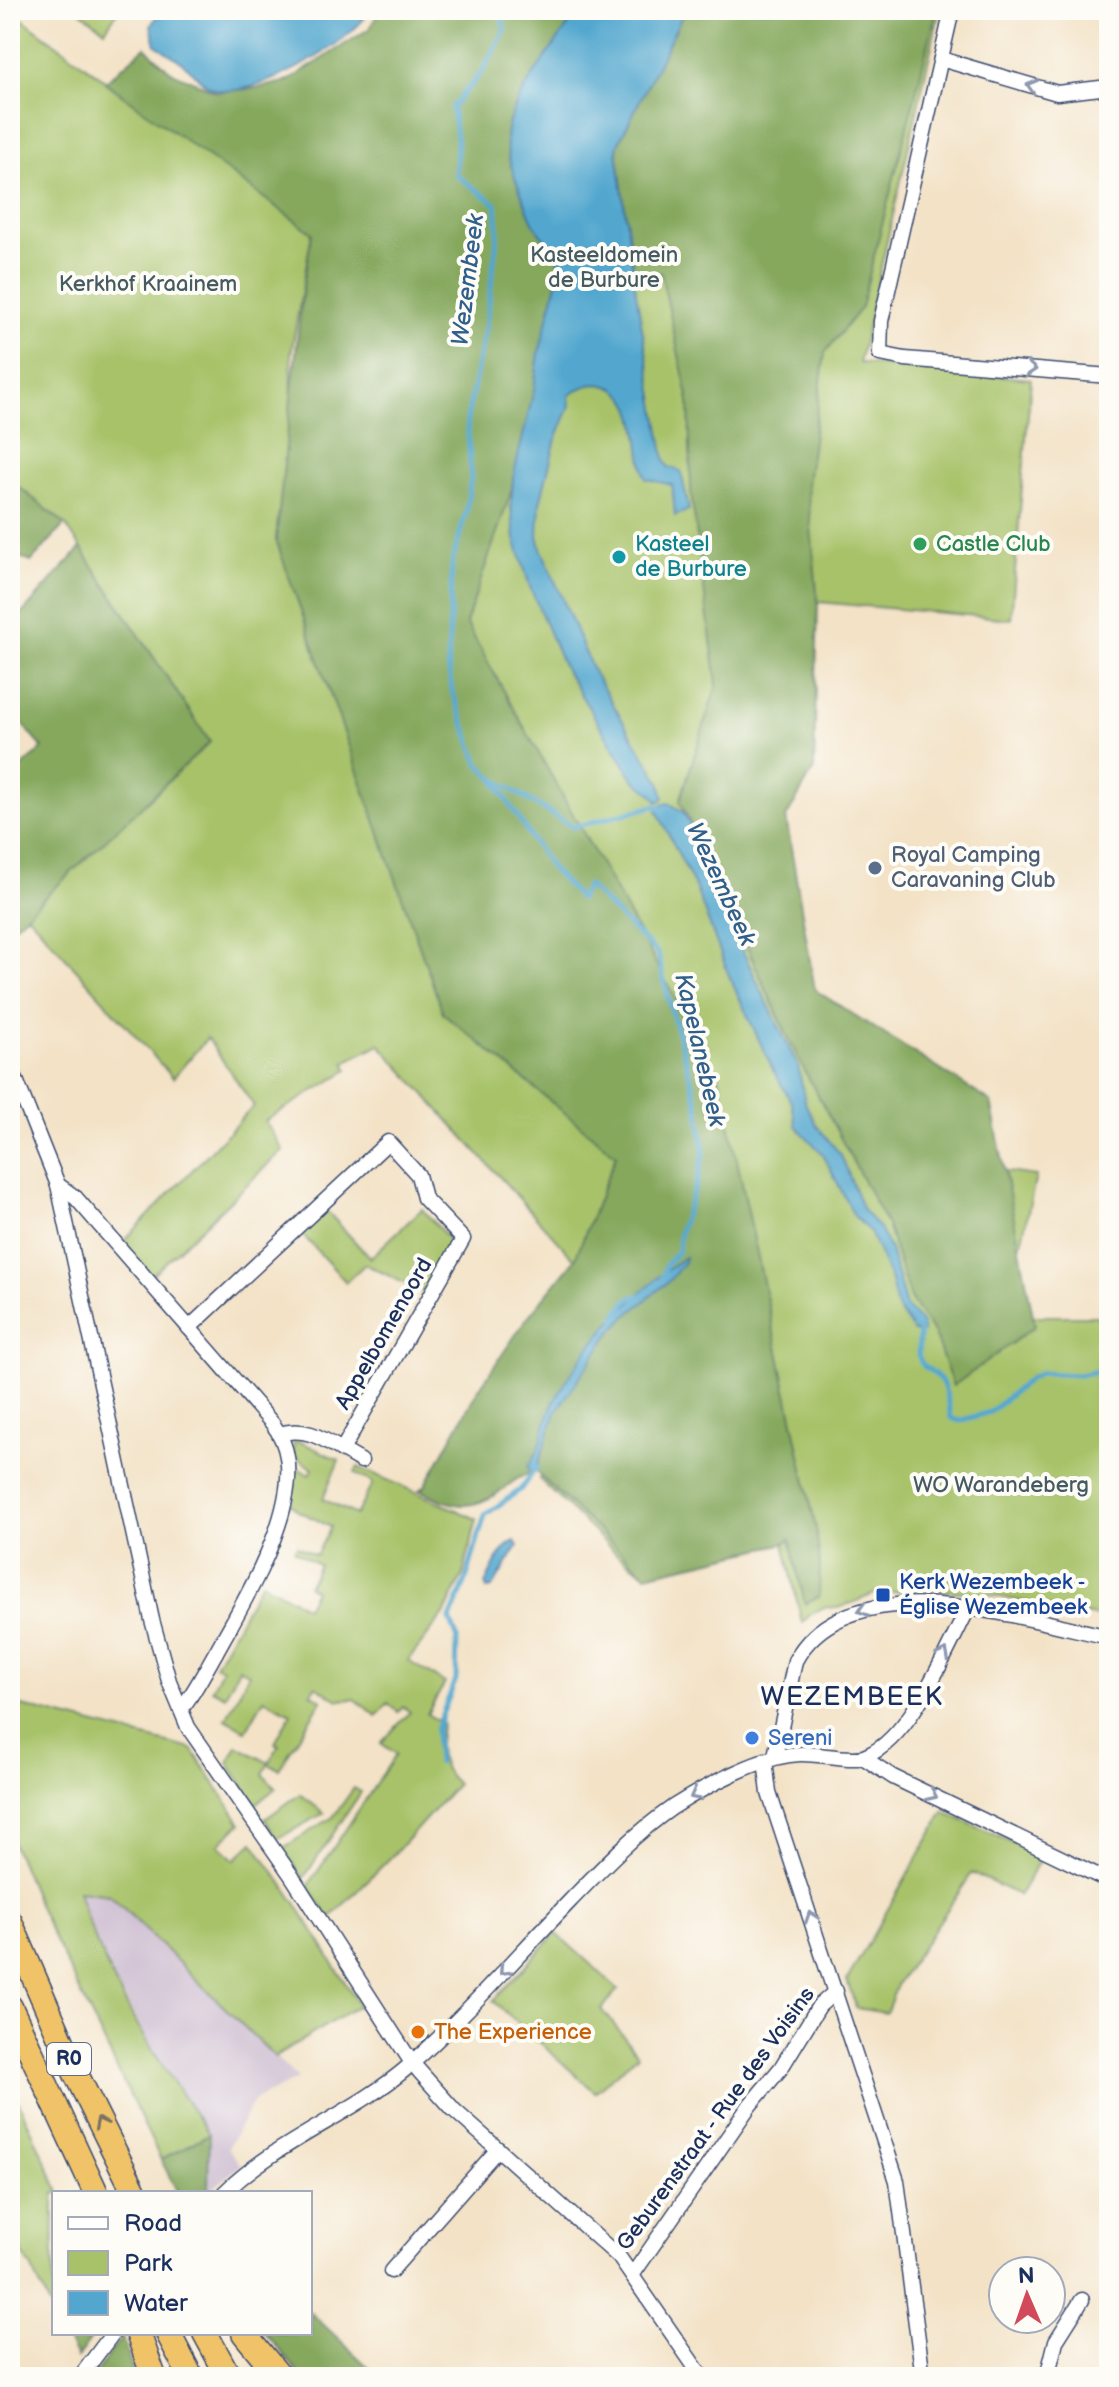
<svg xmlns="http://www.w3.org/2000/svg" width="1119" height="2387" font-family="'Balsamiq Sans',sans-serif">
  <style>
    .industrial { fill: #cebed1 }
    .green { fill: #a7c269; stroke: #617864; stroke-width: 2 }
    .forest { fill: #85a85d; stroke: #506c5e; stroke-width: 2 }
    .water { fill: #53a7cf; stroke: #376b96; stroke-width: 2 }
    .lines { fill: none; stroke-linecap: round; stroke-linejoin: round }
    .stream { stroke: #53a7cf; stroke-width: 5 }
    .minor-casing { stroke: #3b4a6e; stroke-width: 17 }
    .motorway-casing { stroke: #3b4a6e; stroke-width: 27 }
    .minor { stroke: #fff; stroke-width: 14 }
    .motorway { stroke: #f1c369; stroke-width: 24 }
    .oneway { stroke: #8d97ae }
    .oneway2 { stroke: #7b7263 }
    .leisure-dot { fill: #2e9e5b; stroke: #fdfcf7; stroke-width: 3 }
    .culture-dot { fill: #0f9aa8; stroke: #fdfcf7; stroke-width: 3 }
    .service-dot { fill: #5c6f8a; stroke: #fdfcf7; stroke-width: 3 }
    .transit-dot { fill: #1a4fb4; stroke: #fdfcf7; stroke-width: 3 }
    .shop-dot { fill: #3f7fe0; stroke: #fdfcf7; stroke-width: 3 }
    .food-dot { fill: #e8710a; stroke: #fdfcf7; stroke-width: 3 }
    .labels { text-anchor: middle; dominant-baseline: central; stroke-width: 8; stroke-linejoin: round; paint-order: stroke }
    .shield { fill: #fdfcf7; stroke: #5f6c8c; stroke-width: 2 }
    .shield-label { font-size: 20px; font-weight: bold; fill: #1b2f5e }
    .park-label { font-size: 22px; fill: #455b61; stroke: #fdfcf7 }
    .culture-label { font-size: 22px; fill: #0d838f; stroke: #fdfcf7; text-anchor: start }
    .leisure-label { font-size: 22px; fill: #27864d; stroke: #fdfcf7; text-anchor: start }
    .service-label { font-size: 22px; fill: #4e5e75; stroke: #fdfcf7; text-anchor: start }
    .street-label { font-size: 22px; fill: #1b2f5e; stroke: #fdfcf7 }
    .transit-label { font-size: 22px; fill: #164399; stroke: #fdfcf7; text-anchor: start }
    .shop-label { font-size: 22px; fill: #366cbe; stroke: #fdfcf7; text-anchor: start }
    .food-label { font-size: 22px; fill: #c56008; stroke: #fdfcf7; text-anchor: start }
    .water-label { font-size: 24px; font-style: italic; fill: #315f8b; stroke: #fdfcf7 }
    .quarter-label { font-size: 26px; letter-spacing: 2px; fill: #1b2f5e; stroke: #fdfcf7 }
  </style>
  <rect width="100%" height="100%" fill="#fdfcf7"/>
  <filter id="ink" filterUnits="userSpaceOnUse"><feTurbulence type="fractalNoise" baseFrequency=".0125" numOctaves="2"/><feDisplacementMap in="SourceGraphic" scale="16" xChannelSelector="R" yChannelSelector="G"/><feConvolveMatrix kernelMatrix="1 2 1 2 8 2 1 2 1" color-interpolation-filters="sRGB"/></filter>
  <filter id="wash" filterUnits="userSpaceOnUse"><feTurbulence type="fractalNoise" baseFrequency=".006" numOctaves="4" result="noise"/><feDisplacementMap in="SourceGraphic" scale="32" xChannelSelector="R" yChannelSelector="G"/><feGaussianBlur stdDeviation="1.8" result="paint"/><feColorMatrix in="noise" values="0 0 0 0 0 0 0 0 0 0 0 0 0 0 0 0 0 1.4 0 .05"/><feComposite in="paint" operator="in"/></filter>
  <g filter="url(#wash)">
    <rect width="100%" height="100%" fill="#f3e2c6"/>
    <polygon class="industrial" points="77,1891 110,1895 298,2079 253,2101 228,2148 241,2165 208,2192 209,2133 170,2080 102,1957"/>
    <g class="green">
      <polygon points="10,10 312,233 291,354 294,509 278,517 276,540 598,1138 616,1155 575,1260 379,1044 345,1062 348,1070 265,1121 283,1150 150,1277 122,1243 254,1106 207,1038 173,1078 26,913 210,742 65,524 10,480"/>
      <polygon points="78,10 119,10 105,30"/>
      <polygon points="406,10 940,10 859,363 1031,379 1011,619 818,602 698,840 792,1046 965,1166 1036,1176 1005,1316 1109,1316 1109,1619 981,1593 928,1590 877,1593 839,1608 824,1607 810,1615 802,1623 784,1543 646,1575 617,1554 539,1479 664,1243 688,1218 480,987"/>
      <polygon points="324,1208 370,1258 422,1209 448,1238 450,1246 424,1293 365,1264 346,1282 299,1231"/>
      <path d="M 294,1442 L 301,1442 L 339,1460 L 323,1499 L 356,1515 L 373,1483 L 355,1473 L 358,1467 L 477,1519 L 463,1575 L 445,1613 L 408,1661 L 445,1683 L 427,1714 L 442,1723 C 436,1747 438,1767 457,1784 L 396,1852 L 330,1918 L 308,1886 L 396,1754 L 381,1743 L 410,1712 L 403,1707 L 398,1712 L 388,1703 L 377,1716 L 355,1699 L 339,1700 L 315,1686 L 311,1693 L 322,1700 L 279,1769 L 268,1764 L 263,1774 L 276,1788 L 256,1804 L 228,1763 L 237,1746 L 269,1763 L 279,1745 L 275,1743 L 291,1713 L 264,1699 L 246,1731 L 226,1719 L 249,1673 L 239,1668 L 225,1696 L 212,1689 L 222,1669 L 215,1665 L 261,1582 L 306,1607 L 315,1590 L 308,1586 L 319,1565 L 294,1550 L 297,1546 L 316,1555 L 331,1527 L 298,1511 L 291,1504 L 292,1464 L 309,1475 L 313,1469 L 293,1455 Z"/>
      <path d="M 10,1703 L 192,1749 L 241,1823 L 219,1844 L 234,1860 L 253,1842 L 296,1903 L 359,2005 L 275,2057 L 110,1895 L 78,1891 C 103,1977 157,2061 209,2134 L 161,2160 L 41,1911 L 10,1837 Z"/>
      <polygon points="354,1788 361,1792 303,1879 283,1848 333,1817"/>
      <polygon points="300,1794 324,1813 277,1839 265,1819"/>
      <polygon points="944,1812 1042,1856 1019,1895 972,1873 898,1983 886,2013 856,2008 847,1980"/>
      <polygon points="556,1933 618,1989 602,2009 638,2055 595,2092 493,2001"/>
      <polygon points="10,2083 60,2193 54,2193 53,2312 32,2269 10,2233"/>
    </g>
    <g class="forest">
      <path d="M 380,10 L 579,10 C 559,41 506,104 506,139 C 507,158 515,176 521,193 C 532,219 533,232 558,249 L 560,271 L 539,353 L 534,390 L 511,492 L 466,623 L 719,1076 L 816,1529 L 820,1564 L 819,1597 L 805,1604 L 790,1539 L 785,1543 L 646,1575 L 540,1476 L 536,1470 L 538,1458 L 531,1473 C 517,1477 510,1484 498,1493 C 467,1514 450,1504 419,1490 L 425,1486 L 476,1393 L 527,1318 L 575,1259 L 616,1155 L 443,1013 L 276,540 L 303,286 L 312,233 L 105,82 L 145,47 L 170,71 L 217,92 L 258,88 L 288,81 L 370,28 Z"/>
      <polygon points="685,10 937,10 861,307 825,353 807,484 818,603 814,769 786,818 815,990 991,1102 1035,1326 953,1386 934,1334 910,1298 887,1225 798,1058 680,801 717,684 691,493 689,401 661,273 634,275 617,151 618,144"/>
      <polygon points="10,480 65,524 31,562 10,552"/>
      <polygon points="81,548 210,742 10,930 10,778 43,748 10,710 10,627"/>
      <polygon points="209,2134 208,2192 178,2193 161,2160"/>
      <polygon points="310,2312 379,2377 302,2377 265,2333 310,2333"/>
      <polygon points="64,2333 95,2333 77,2358"/>
      <polygon points="122,2337 135,2377 97,2377 95,2374"/>
    </g>
    <g class="water">
      <path d="M 160,10 L 370,10 C 352,43 253,101 215,89 C 204,86 195,74 186,66 C 177,58 166,52 156,45 L 151,26 Z"/>
      <path d="M 579,10 L 685,10 L 618,144 L 617,151 L 636,293 L 665,460 L 669,467 L 681,471 L 689,510 L 675,516 L 672,485 L 646,479 C 635,449 645,394 604,385 C 591,382 578,388 569,396 L 570,406 L 556,439 L 540,503 L 538,535 L 541,548 L 594,673 L 660,782 L 664,798 L 658,802 L 652,794 L 634,780 L 564,668 L 530,587 L 515,539 L 511,507 L 513,478 L 534,390 L 539,353 L 560,271 L 558,249 C 533,232 532,219 521,193 C 514,176 507,158 506,139 C 506,103 559,41 579,10 Z"/>
      <polygon points="669,803 682,811 687,819 744,954 798,1066 806,1105 817,1126 841,1155 863,1210 879,1228 890,1249 906,1307 921,1322 923,1332 914,1332 897,1308 891,1281 870,1232 854,1216 823,1154 796,1126 792,1103 773,1070 730,978 695,887 657,811 660,805"/>
      <path d="M 685,1257 L 684,1262 L 669,1281 L 623,1319 L 608,1336 L 556,1412 L 537,1468 L 534,1471 L 529,1470 L 528,1466 C 544,1448 543,1424 553,1404 C 584,1345 631,1295 685,1257 Z"/>
      <path d="M 515,1541 L 518,1546 L 492,1588 L 487,1589 L 485,1584 C 493,1569 500,1547 515,1541 Z"/>
    </g>
    <g class="lines">
      <g class="stream">
        <polyline points="500,10 505,30 482,72 452,107 457,144 456,175 496,204 498,230 486,324 467,419 471,477 466,512 452,563 448,665 452,691 479,764 494,779 573,827 654,806 666,808"/>
        <polyline points="494,780 550,867 580,899 587,885 658,954 668,998 698,1105 704,1153 697,1182 680,1230 678,1251 666,1265 662,1279"/>
        <polyline points="615,1318 628,1299 642,1295"/>
        <path d="M 920,1328 L 918,1354 L 922,1365 C 948,1380 945,1390 951,1418 L 959,1421 L 990,1412 L 1029,1379 L 1042,1373 L 1078,1375 L 1109,1369"/>
        <polyline points="438,1763 436,1730 456,1679 457,1637 450,1619 465,1583 485,1515 520,1490 537,1467"/>
      </g>
    </g>
  </g>
  <g filter="url(#ink)">
    <g class="lines">
      <defs>
        <g id="minor">
          <polyline points="952,10 881,321 880,354 905,359 1109,376"/>
          <polyline points="941,59 1057,93 1109,87"/>
          <polyline points="10,1065 58,1185 152,1620 169,1681 188,1727 291,1875 412,2063 454,2110 619,2257 702,2377"/>
          <path d="M 58,1185 L 76,1198 L 272,1423 C 290,1446 291,1472 285,1500 C 275,1550 241,1607 216,1652 C 205,1671 195,1692 181,1709"/>
          <path d="M 189,1328 L 388,1142 L 418,1175 L 424,1198 L 463,1239 L 342,1450 C 322,1438 304,1426 280,1434"/>
          <polyline points="342,1450 361,1461"/>
          <path d="M 775,1756 L 795,1661 C 848,1562 1024,1619 1109,1637"/>
          <polyline points="864,1758 893,1777 1109,1881"/>
          <polyline points="765,1760 769,1793 897,2181 923,2377"/>
          <path d="M 224,2193 C 278,2140 354,2114 409,2066 C 466,2015 517,1956 570,1901 C 602,1868 635,1833 673,1807 C 706,1786 762,1755 800,1754 C 817,1753 853,1762 866,1756 C 911,1738 946,1651 968,1609"/>
          <polyline points="391,2271 498,2149"/>
          <polyline points="633,2274 750,2105 781,2068 819,2006 836,1991"/>
          <polyline points="80,2377 113,2333"/>
          <polyline points="1047,2377 1056,2341 1082,2300"/>
        </g>
        <g id="motorway">
          <polyline points="10,1922 76,2074 135,2193"/>
          <polyline points="10,2007 96,2193"/>
          <polyline points="138,2333 154,2377"/>
          <polyline points="168,2333 191,2377"/>
          <polyline points="205,2333 229,2377"/>
          <polyline points="244,2333 280,2377"/>
        </g>
      </defs>
      <use href="#minor" class="minor-casing"/>
      <use href="#motorway" class="motorway-casing"/>
      <use href="#minor" class="minor"/>
      <use href="#motorway" class="motorway"/>
    </g>
    <defs><path id="oneway-chevron" d="M-2-3.5L2.5 0L-2 3.5" fill="none" stroke-width="1.6" stroke-linecap="round" stroke-linejoin="round" transform="scale(2)"/></defs>
    <g class="oneway">
      <use href="#oneway-chevron" transform="translate(1032 86) rotate(-164)"/>
      <use href="#oneway-chevron" transform="translate(1031 369) rotate(5)"/>
      <use href="#oneway-chevron" transform="translate(863 1610) rotate(163)"/>
      <use href="#oneway-chevron" transform="translate(944 1654) rotate(-62)"/>
      <use href="#oneway-chevron" transform="translate(695 1795) rotate(152)"/>
      <use href="#oneway-chevron" transform="translate(932 1795) rotate(25)"/>
      <use href="#oneway-chevron" transform="translate(811 1917) rotate(-109)"/>
      <use href="#oneway-chevron" transform="translate(504 1970) rotate(134)"/>
    </g>
    <use class="oneway2" href="#oneway-chevron" transform="translate(100 2123) rotate(-117)"/>
  </g>
  <circle class="leisure-dot" cx="920" cy="544" r="8"/>
  <circle class="culture-dot" cx="619" cy="557" r="8"/>
  <circle class="service-dot" cx="875" cy="868" r="8"/>
  <rect class="transit-dot" x="875" y="1587" width="16" height="16" rx="4"/>
  <circle class="shop-dot" cx="752" cy="1738" r="8"/>
  <circle class="food-dot" cx="418" cy="2032" r="8"/>
  <g class="labels">
    <rect class="shield" x="47" y="2043" width="44" height="32" rx="6"/>
    <g class="shield-label">
      <text x="69" y="2059">R0</text>
    </g>
    <g class="park-label">
      <text x="604" y="255">Kasteeldomein<tspan x="604" dy="25">de Burbure</tspan></text>
      <text x="148" y="284">Kerkhof Kraainem</text>
      <text x="1001" y="1485">WO Warandeberg</text>
    </g>
    <g class="culture-label">
      <text x="635" y="544">Kasteel<tspan x="635" dy="25">de Burbure</tspan></text>
    </g>
    <g class="leisure-label">
      <text x="936" y="544">Castle Club</text>
    </g>
    <g class="service-label">
      <text x="891" y="855">Royal Camping<tspan x="891" dy="25">Caravaning Club</tspan></text>
    </g>
    <g class="street-label">
      <text transform="translate(384 1334) rotate(-60)">Appelbomenoord</text>
      <text transform="translate(716 2119) rotate(-54)">Geburenstraat - Rue des Voisins</text>
    </g>
    <g class="transit-label">
      <text x="899" y="1582">Kerk Wezembeek -<tspan x="899" dy="25">Église Wezembeek</tspan></text>
    </g>
    <g class="shop-label">
      <text x="768" y="1738">Sereni</text>
    </g>
    <g class="food-label">
      <text x="434" y="2032">The Experience</text>
    </g>
    <g class="water-label">
      <text transform="translate(468 280) rotate(-83)">Wezembeek</text>
      <text transform="translate(721 884) rotate(65)">Wezembeek</text>
      <text transform="translate(700 1050) rotate(77)">Kapelanebeek</text>
    </g>
    <g class="quarter-label">
      <text x="852" y="1697">WEZEMBEEK</text>
    </g>
  </g>
  <rect width="1119" height="2387" fill="none" stroke="#fdfcf7" stroke-width="40"/>
  <rect x="52" y="2191" width="260" height="144" fill="#fdfcf7" stroke="#a3aaba" stroke-width="2"/>
  <rect x="68" y="2217" width="40" height="12" fill="#ffffff" stroke="#a3aaba" stroke-width="2"/>
  <text x="124" y="2231" font-size="24" fill="#1b2f5e">Road</text>
  <rect x="68" y="2251" width="40" height="24" fill="#a7c269" stroke="#a3aaba" stroke-width="2"/>
  <text x="124" y="2271" font-size="24" fill="#1b2f5e">Park</text>
  <rect x="68" y="2291" width="40" height="24" fill="#53a7cf" stroke="#a3aaba" stroke-width="2"/>
  <text x="124" y="2311" font-size="24" fill="#1b2f5e">Water</text>
  <g transform="translate(1027 2295) rotate(358)"><circle r="38" fill="#fdfcf7" stroke="#a3aaba" stroke-width="2"/>
  <path d="M0-6L14 30L0 20L-14 30Z" fill="#d1495b"/>
  <text y="-12" font-size="22" font-weight="bold" text-anchor="middle" fill="#1b2f5e">N</text>
  </g>
</svg>
